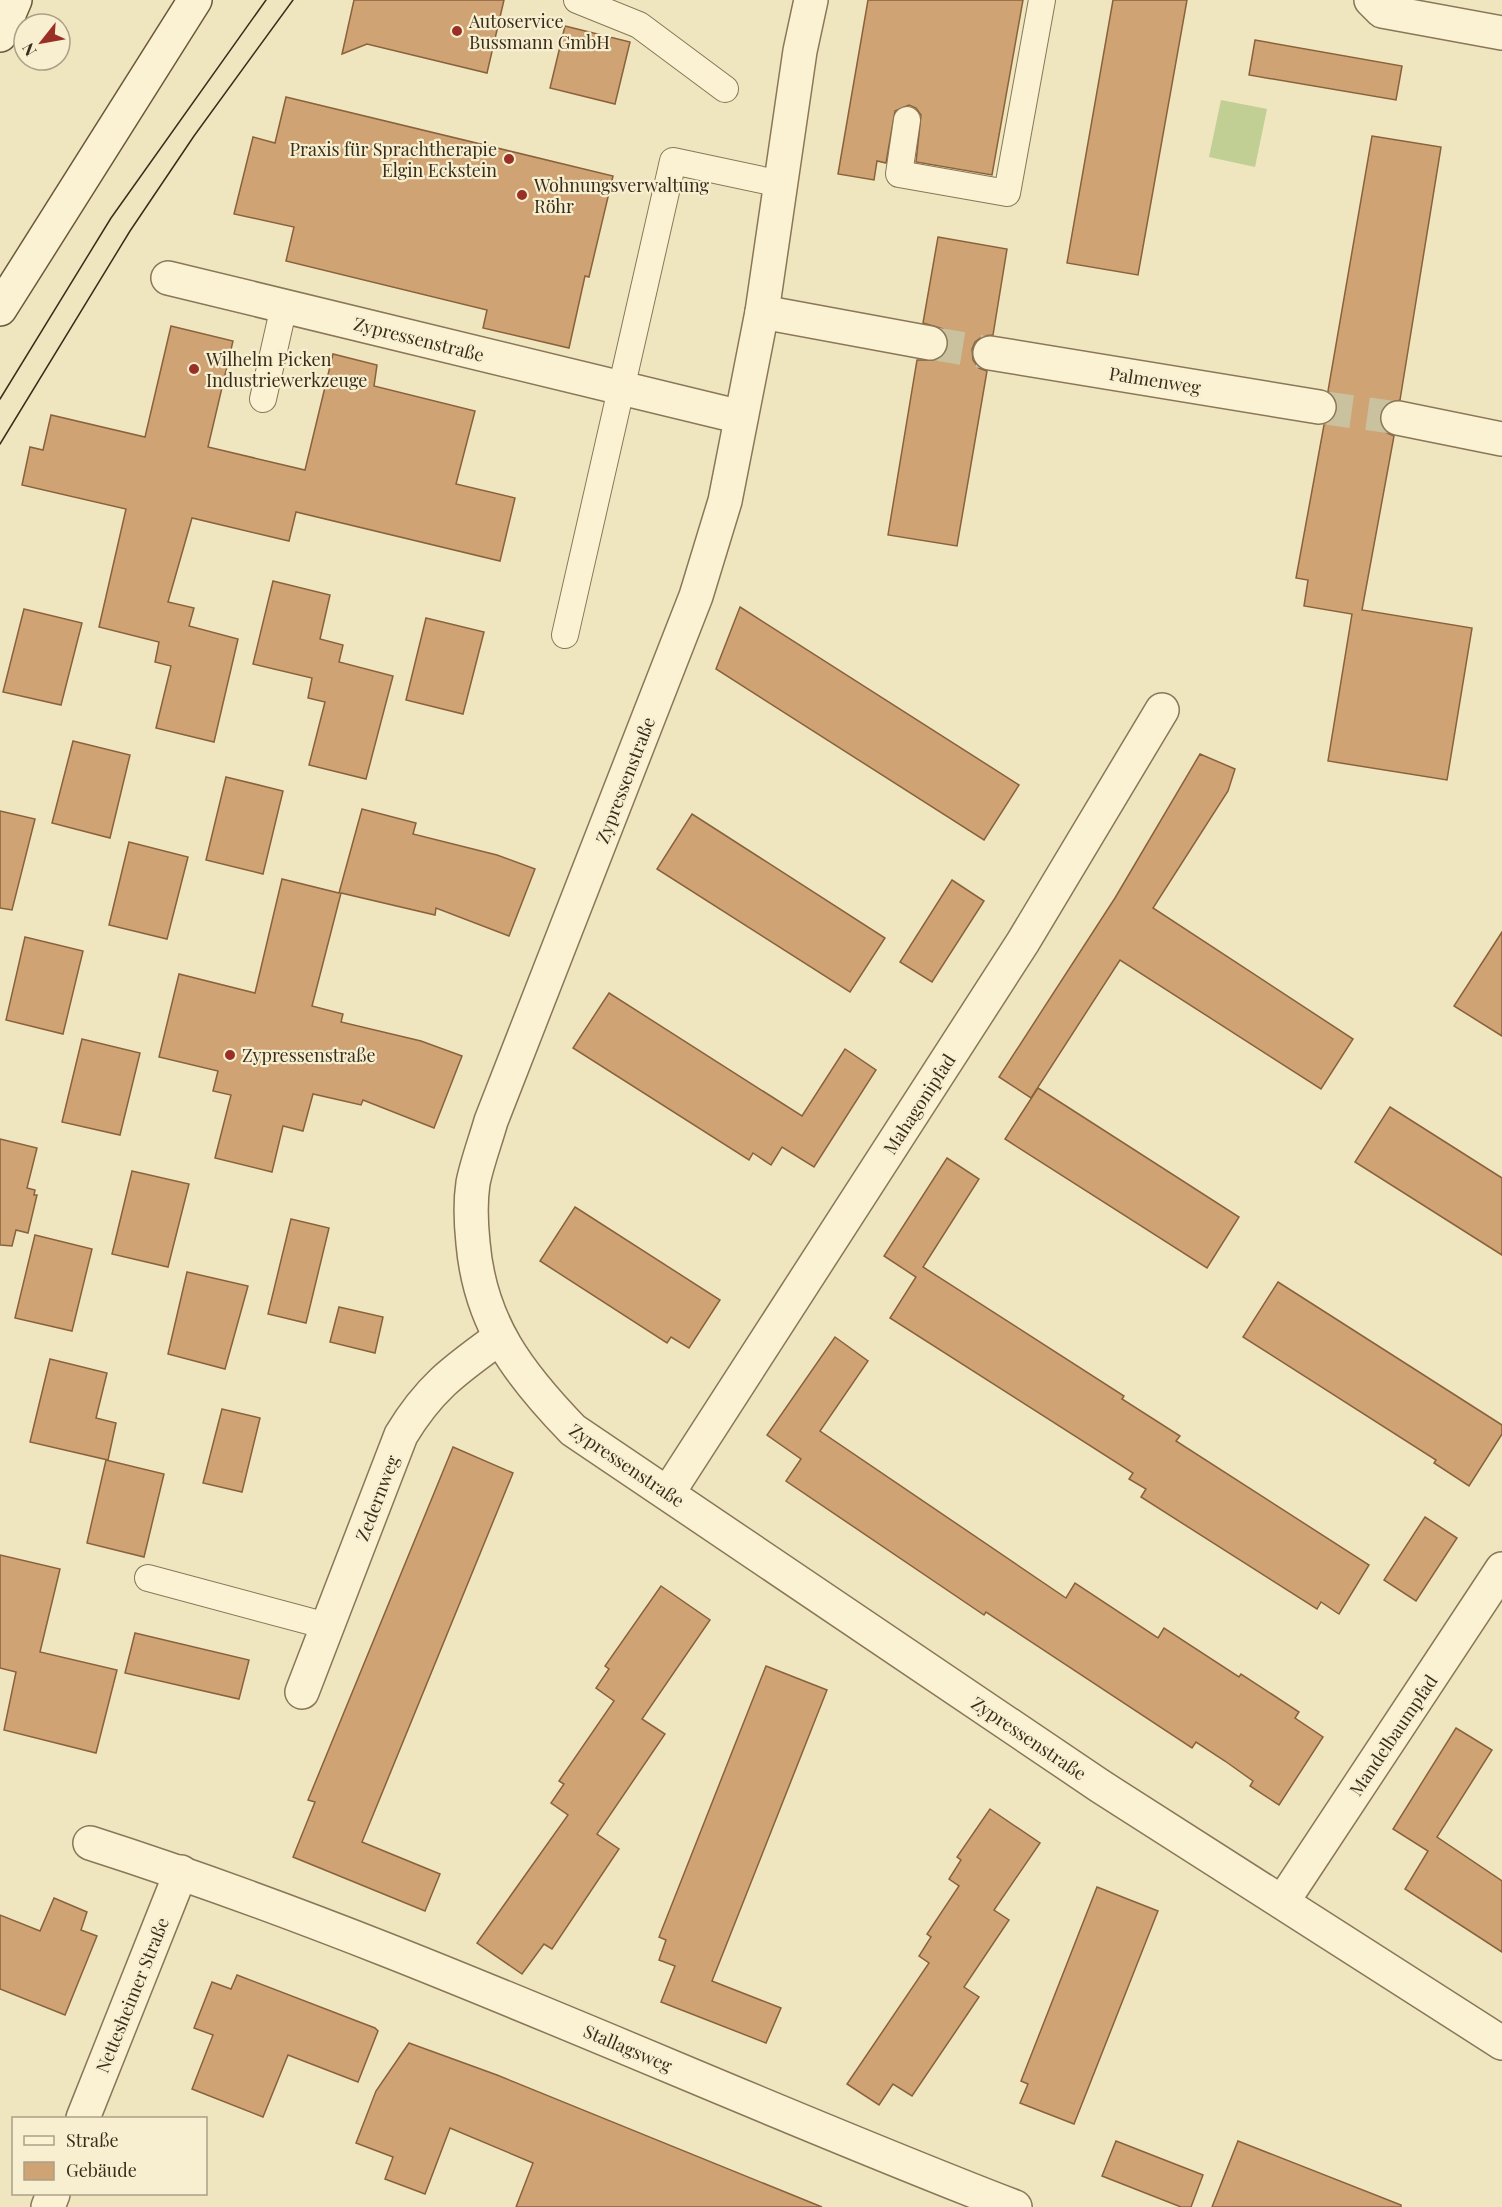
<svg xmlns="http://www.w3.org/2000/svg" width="1502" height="2207" font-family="'Playfair Display',serif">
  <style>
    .green { fill: #c1ce94 }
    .building { fill: #cfa374; stroke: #89623c; stroke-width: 1.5 }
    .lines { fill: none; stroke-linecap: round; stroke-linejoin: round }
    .minor-tunnel { stroke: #cac19f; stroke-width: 33; stroke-dasharray: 33 16; stroke-linecap: butt }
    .service-casing { stroke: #897757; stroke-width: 28 }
    .minor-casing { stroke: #897757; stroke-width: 36 }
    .secondary-casing { stroke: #6b583b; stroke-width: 36 }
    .service { stroke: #faf2d3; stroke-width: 26 }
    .minor { stroke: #faf2d3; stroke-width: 33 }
    .secondary { stroke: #faf2d3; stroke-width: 33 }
    .tram { stroke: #382d1c; stroke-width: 1.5 }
    .poi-dot { fill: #9a3025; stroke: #f7efd0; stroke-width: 2 }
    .labels { text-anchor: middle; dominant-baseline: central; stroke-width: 4.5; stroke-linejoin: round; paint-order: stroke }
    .poi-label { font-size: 18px; fill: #382d1c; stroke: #f7efd0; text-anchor: start }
    .street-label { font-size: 18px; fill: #382d1c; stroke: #f7efd0 }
  </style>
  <rect width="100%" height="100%" fill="#efe6c0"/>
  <polygon class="green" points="1221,100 1267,109 1255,167 1209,157"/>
  <g class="building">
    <polygon points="354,0 504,0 487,73 367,44 342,54"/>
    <polygon points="868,0 1023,0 992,175 916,162 921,115 916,108 909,105 895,111 886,163 877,161 874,180 838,174"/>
    <polygon points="1113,0 1187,0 1138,275 1067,263"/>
    <polygon points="565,26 630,42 615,104 550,88"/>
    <polygon points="1255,40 1402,66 1396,100 1249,75"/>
    <polygon points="286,97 613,176 589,277 585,276 569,348 483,328 487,310 286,261 294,227 234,214 253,137 275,143"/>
    <polygon points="1372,136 1441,147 1400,400 1384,405 1380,415 1380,424 1385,432 1394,436 1362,610 1472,628 1447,780 1328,761 1352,614 1304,606 1308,580 1296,578 1324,425 1333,419 1337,411 1336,400 1328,391"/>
    <polygon points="938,237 1007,249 993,335 983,336 975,342 972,349 973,360 979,368 987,371 957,546 888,535 917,360 937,360 945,355 948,346 948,337 943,329 923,323"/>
    <polygon points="171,326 233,341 208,447 305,470 333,354 377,365 374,386 475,411 456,484 515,498 500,561 296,512 289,541 192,518 168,602 194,608 189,626 238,639 214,742 156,728 171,666 155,662 159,642 99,627 126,509 22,485 30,447 43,450 51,415 145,437"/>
    <polygon points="273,581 330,595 320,639 343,645 339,662 393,676 366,779 309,765 325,702 308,698 312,678 253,664"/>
    <polygon points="740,607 1019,785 984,840 716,669"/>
    <polygon points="24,609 82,623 61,705 3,692"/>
    <polygon points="426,618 484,632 463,714 406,700"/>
    <polygon points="73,741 130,755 110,838 52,823"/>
    <polygon points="1200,754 1235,769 1228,791 1153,908 1353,1039 1321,1089 1120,960 1031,1098 999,1077 1115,898"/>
    <polygon points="226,777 283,791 263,874 206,860"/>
    <polygon points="362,809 416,823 413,834 497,855 535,869 509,936 436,908 435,915 341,893 312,1006 343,1014 341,1022 421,1041 462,1056 434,1128 363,1100 361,1105 313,1094 303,1131 283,1126 272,1172 215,1158 231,1095 213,1091 218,1071 159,1057 179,974 255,993 282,879 339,893"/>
    <polygon points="0,811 35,819 12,910 0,908"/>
    <polygon points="692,814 885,938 850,992 657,869"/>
    <polygon points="129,842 188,857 167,939 109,925"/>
    <polygon points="952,880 984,901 932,982 900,962"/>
    <polygon points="1502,932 1502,1036 1454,1006"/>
    <polygon points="25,937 83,951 63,1034 6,1020"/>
    <polygon points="609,993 802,1116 845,1049 876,1070 814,1167 782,1147 771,1165 753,1153 749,1160 573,1048"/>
    <polygon points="82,1039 140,1053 120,1135 62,1122"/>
    <polygon points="1038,1088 1239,1217 1207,1268 1005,1139"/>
    <polygon points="1390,1107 1502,1178 1502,1255 1355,1162"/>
    <polygon points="0,1139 37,1148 27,1188 35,1190 34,1195 37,1195 28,1233 16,1230 12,1246 0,1245"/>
    <polygon points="947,1158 979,1179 923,1267 1124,1396 1122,1399 1180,1436 1176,1441 1369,1565 1339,1614 1321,1602 1317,1609 1141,1497 1146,1489 1129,1479 1133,1473 890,1318 916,1277 884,1256"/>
    <polygon points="132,1171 189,1184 168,1267 112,1254"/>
    <polygon points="575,1207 720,1300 689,1348 671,1337 667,1343 540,1261"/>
    <polygon points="291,1219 329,1228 306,1323 268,1314"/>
    <polygon points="35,1235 92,1249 72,1331 15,1318"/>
    <polygon points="187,1272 248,1286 225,1369 168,1354"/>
    <polygon points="1278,1282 1502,1425 1502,1434 1469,1486 1434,1463 1436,1460 1243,1337"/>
    <polygon points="339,1307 383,1317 375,1353 330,1342"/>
    <polygon points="835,1337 868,1361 820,1431 1066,1598 1075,1583 1158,1638 1164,1628 1239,1677 1241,1674 1299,1712 1295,1718 1323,1737 1279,1805 1250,1786 1253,1781 1225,1761 1196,1742 1192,1748 986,1612 984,1615 786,1481 801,1459 767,1435"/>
    <polygon points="50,1359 107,1373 96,1418 116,1423 108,1460 30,1442"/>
    <polygon points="222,1409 260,1418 242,1492 203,1483"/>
    <polygon points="453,1447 513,1473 362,1842 440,1874 425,1911 293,1857 315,1802 308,1800"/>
    <polygon points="106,1460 164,1474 144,1557 87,1543"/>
    <polygon points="1425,1517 1457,1538 1416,1601 1384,1580"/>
    <polygon points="0,1555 60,1569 40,1652 117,1670 96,1753 4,1730 16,1672 0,1668"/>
    <polygon points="661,1586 710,1620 642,1719 665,1734 597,1834 619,1849 552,1949 544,1944 522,1974 477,1943 568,1815 551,1803 564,1784 559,1781 614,1701 596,1688 609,1669 605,1666"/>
    <polygon points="135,1633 249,1660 239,1699 125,1673"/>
    <polygon points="766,1666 827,1690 712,1981 781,2008 766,2043 661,2002 675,1966 659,1960 666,1940 659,1937"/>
    <polygon points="1456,1728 1492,1750 1437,1837 1502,1881 1502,1952 1405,1889 1428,1851 1393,1829"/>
    <polygon points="990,1809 1040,1843 994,1910 1009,1920 964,1987 979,1997 912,2096 893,2084 879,2105 847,2084 929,1963 919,1956 931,1937 927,1934 959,1886 949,1879 961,1860 957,1857"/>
    <polygon points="1097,1887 1158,1911 1074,2124 1020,2103 1028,2084 1021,2081"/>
    <polygon points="54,1898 87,1912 81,1930 97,1936 65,2015 0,1989 0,1915 40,1931"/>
    <polygon points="237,1975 375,2028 378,2031 358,2082 288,2055 263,2117 192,2089 213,2035 194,2028 212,1982 231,1989"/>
    <polygon points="409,2043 497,2075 822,2207 516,2207 533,2163 450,2128 425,2194 385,2179 393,2157 356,2143 376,2091"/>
    <polygon points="1116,2141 1203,2175 1191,2207 1181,2207 1102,2176"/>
    <polygon points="1238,2141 1401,2205 1401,2207 1212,2207"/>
  </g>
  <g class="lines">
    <g class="minor-tunnel">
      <polyline points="930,343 990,353"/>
      <polyline points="1319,407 1398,418"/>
    </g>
    <defs>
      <g id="service">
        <polyline points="577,0 639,25 725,89"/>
        <polyline points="907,120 899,174 1007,193 1042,0"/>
        <polyline points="263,399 284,306"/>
        <polyline points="565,635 673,161 781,184"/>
        <polyline points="148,1578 327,1626"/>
      </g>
      <g id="minor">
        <path d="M 811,0 L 800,51 L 762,312 L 725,501 L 696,596 L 491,1121 C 485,1142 477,1163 473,1183 C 470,1203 471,1224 473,1243 C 480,1324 519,1374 573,1430 L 1100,1786 L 1502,2043"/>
        <polyline points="1371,0 1382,11 1502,33"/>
        <polyline points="168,278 741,417"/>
        <polyline points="762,312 930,343"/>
        <polyline points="990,353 1319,407"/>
        <polyline points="1398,418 1502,439"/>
        <polyline points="668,1493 1023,942 1162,710"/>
        <path d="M 302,1692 L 401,1435 C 430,1387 455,1370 499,1338"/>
        <path d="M 90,1843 C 406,1944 706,2088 1015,2207"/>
        <polyline points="1283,1901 1502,1569"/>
        <polyline points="83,2118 181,1872"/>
        <polyline points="48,2207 53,2194"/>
      </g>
      <g id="secondary">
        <polyline points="0,35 15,0"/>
        <polyline points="0,309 195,0"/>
      </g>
    </defs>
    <use href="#service" class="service-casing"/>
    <use href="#minor" class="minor-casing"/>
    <use href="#secondary" class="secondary-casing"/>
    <use href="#service" class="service"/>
    <use href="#minor" class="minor"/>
    <use href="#secondary" class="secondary"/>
    <g class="tram">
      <polyline points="0,399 111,218 266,0"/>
      <polyline points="0,444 130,231 194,136 293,0"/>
    </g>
  </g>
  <g class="poi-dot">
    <circle cx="457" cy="31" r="6"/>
    <circle cx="509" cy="159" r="6"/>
    <circle cx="522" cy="195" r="6"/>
    <circle cx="194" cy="369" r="6"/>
    <circle cx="230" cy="1055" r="6"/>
  </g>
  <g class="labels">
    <g class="poi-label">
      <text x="469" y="21">Autoservice<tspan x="469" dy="21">Bussmann GmbH</tspan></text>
      <text x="497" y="149" text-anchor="end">Praxis für Sprachtherapie<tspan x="497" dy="21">Elgin Eckstein</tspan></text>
      <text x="534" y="185">Wohnungsverwaltung<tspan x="534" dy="21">Röhr</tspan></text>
      <text x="206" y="359">Wilhelm Picken<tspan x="206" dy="21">Industriewerkzeuge</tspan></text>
      <text x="242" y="1055">Zypressenstraße</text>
    </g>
    <g class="street-label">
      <text transform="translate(419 339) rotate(14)">Zypressenstraße</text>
      <text transform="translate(1155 380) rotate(9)">Palmenweg</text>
      <text transform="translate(625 780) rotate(-69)">Zypressenstraße</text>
      <text transform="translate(919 1104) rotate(-57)">Mahagonipfad</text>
      <text transform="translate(627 1465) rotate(34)">Zypressenstraße</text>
      <text transform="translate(377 1498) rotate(-69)">Zedernweg</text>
      <text transform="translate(1393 1735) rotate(-56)">Mandelbaumpfad</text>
      <text transform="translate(1029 1738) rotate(34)">Zypressenstraße</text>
      <text transform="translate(132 1995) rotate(-68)">Nettesheimer Straße</text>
      <text transform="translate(628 2048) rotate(23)">Stallagsweg</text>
    </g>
  </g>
  <rect x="12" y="2117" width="195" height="78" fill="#f7efd0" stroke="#aba188" stroke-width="1.5"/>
  <rect x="24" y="2136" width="30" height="9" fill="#faf2d3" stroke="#aba188" stroke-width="1.5"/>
  <text x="66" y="2147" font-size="18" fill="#382d1c">Straße</text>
  <rect x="24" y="2162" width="30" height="18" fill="#cfa374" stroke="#aba188" stroke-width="1.5"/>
  <text x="66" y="2177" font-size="18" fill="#382d1c">Gebäude</text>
  <g transform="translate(42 42) rotate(239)"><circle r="28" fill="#f7efd0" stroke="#aba188" stroke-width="1.5"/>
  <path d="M0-4.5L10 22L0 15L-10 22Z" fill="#9a3025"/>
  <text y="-9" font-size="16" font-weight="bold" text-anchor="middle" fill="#382d1c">N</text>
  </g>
</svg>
